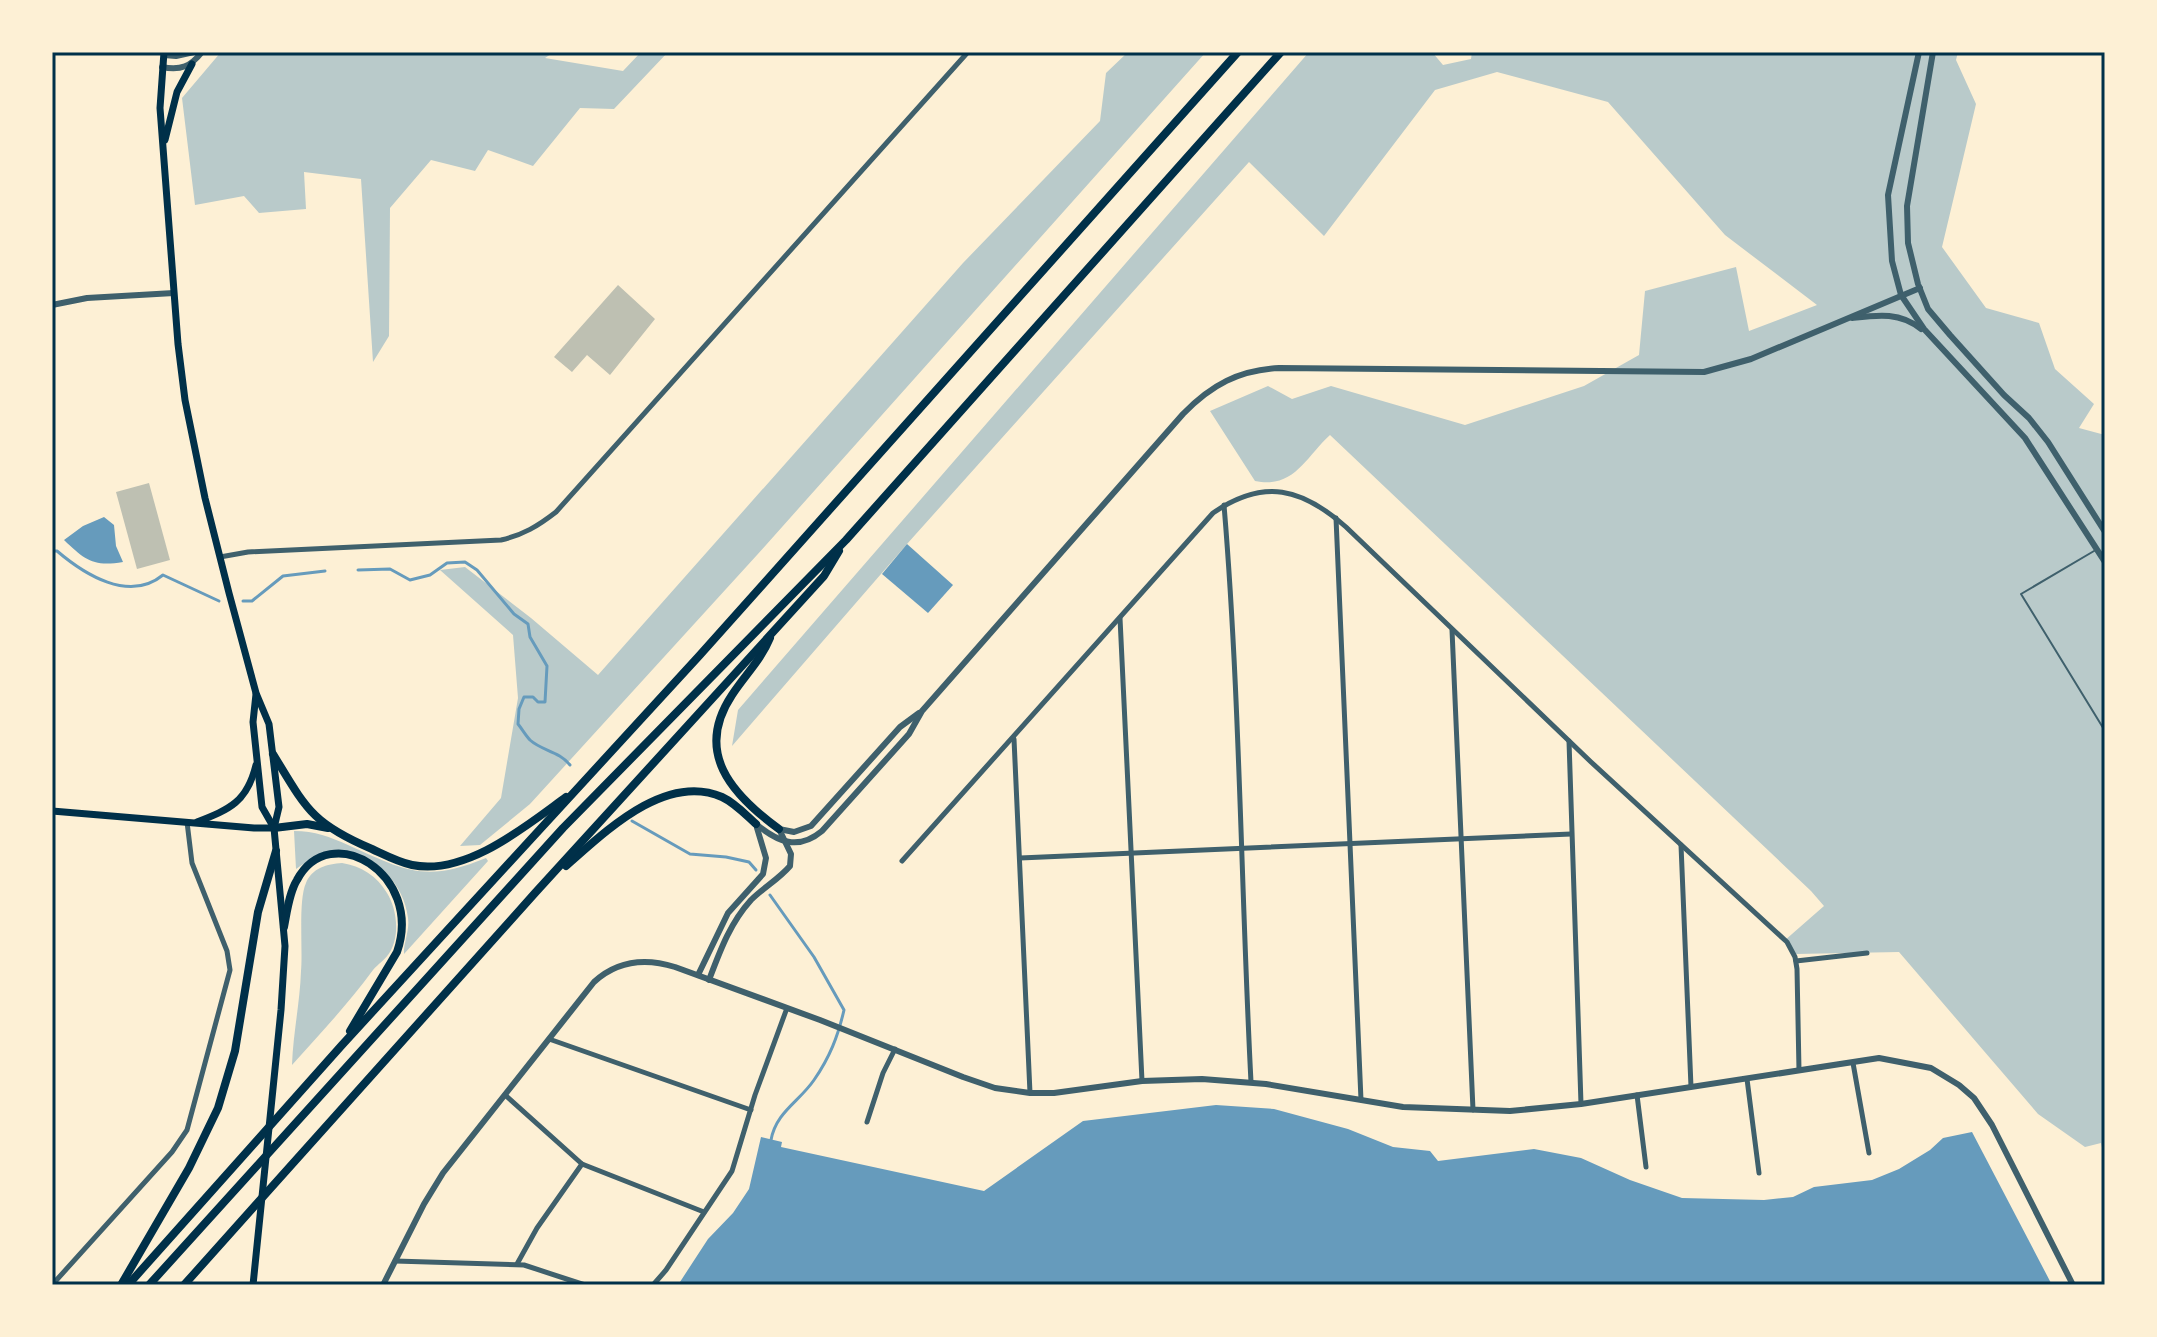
<svg xmlns="http://www.w3.org/2000/svg" width="2157" height="1337" font-family="'Titillium Web',sans-serif">
  <style>
    .green { fill: #b9caca }
    .water { fill: #669bbc }
    .lines { fill: none; stroke-linecap: round; stroke-linejoin: round }
    .stream { stroke: #669bbc; stroke-width: 3 }
    .building { fill: #bec0b2 }
    .service { stroke: #3f606c; stroke-width: 2 }
    .minor { stroke: #3f606c; stroke-width: 5 }
    .tertiary { stroke: #3f606c; stroke-width: 6 }
    .secondary { stroke: #003049; stroke-width: 7 }
    .motorway { stroke: #003049; stroke-width: 8 }
    .neatline { fill: none; stroke: #003049; stroke-width: 3 }
  </style>
  <rect width="100%" height="100%" fill="#fdf0d5"/>
  <g class="green">
    <polygon points="221,52 554,52 545,58 623,71 641,52 668,52 614,109 580,108 533,166 488,150 475,171 431,160 390,208 389,336 373,362 361,179 304,172 306,209 259,213 244,196 195,205 182,98"/>
    <polygon points="1128,52 1206,52 757,555 530,804 480,845 460,846 501,798 518,698 513,635 440,570 465,567 531,618 598,675 963,263 1100,121 1106,73"/>
    <path d="M 1309,52 L 1432,52 L 1443,65 L 1471,59 L 1472,52 L 1958,52 L 1956,60 L 1976,104 L 1942,247 L 1986,308 L 2039,323 L 2055,369 L 2094,404 L 2079,428 L 2105,435 L 2105,1161 L 2101,1143 L 2085,1147 L 2038,1114 L 1899,952 L 1796,954 L 1784,941 L 1824,906 L 1811,891 L 1330,435 C 1305,458 1294,489 1255,481 L 1210,411 L 1268,386 L 1292,399 L 1331,386 L 1465,425 L 1584,386 L 1639,355 L 1645,291 L 1736,267 L 1749,331 L 1817,305 L 1725,235 L 1608,102 L 1497,72 L 1435,90 L 1324,236 L 1249,162 L 907,544 L 732,746 L 738,710 Z"/>
    <path d="M 294,831 C 315,831 330,837 348,845 C 406,871 425,883 486,858 L 488,861 L 404,954 C 403,944 410,930 408,918 C 404,881 368,844 329,852 C 316,854 307,862 296,869 Z"/>
    <path d="M 342,863 C 361,866 377,876 387,893 C 397,909 400,935 390,952 C 386,959 378,964 373,970 C 348,1004 320,1034 292,1065 C 293,1034 300,1002 301,971 C 303,950 298,900 306,883 C 312,868 327,864 342,863 Z"/>
  </g>
  <g class="water">
    <path d="M 104,517 L 114,525 L 116,546 L 123,562 C 93,567 85,560 64,540 L 83,526 Z"/>
    <polygon points="907,544 953,585 928,613 882,574"/>
    <polygon points="1216,1105 1274,1109 1348,1129 1393,1147 1430,1151 1438,1161 1534,1149 1581,1158 1630,1180 1682,1198 1764,1200 1793,1197 1814,1187 1872,1180 1899,1169 1930,1150 1943,1138 1972,1132 2052,1285 678,1285 708,1239 733,1213 749,1189 761,1137 782,1142 781,1147 984,1191 1083,1121"/>
  </g>
  <g class="lines">
    <g class="stream">
      <path d="M 52,551 L 57,551 C 84,574 129,603 163,575 L 219,601"/>
      <path d="M 358,570 L 390,569 L 410,580 L 430,575 L 447,563 L 465,562 L 477,570 L 514,614 L 528,624 L 530,637 L 547,666 L 545,702 L 538,702 L 533,697 L 524,697 L 519,709 L 518,724 C 522,729 526,736 530,740 C 542,751 559,751 570,765"/>
      <polyline points="243,601 252,601 283,576 325,571"/>
      <polyline points="632,821 690,854 726,857 749,862 756,870"/>
      <path d="M 770,895 L 814,957 L 844,1010 C 838,1036 830,1057 814,1080 C 799,1102 776,1112 771,1140"/>
    </g>
  </g>
  <g class="building">
    <polygon points="618,285 655,319 610,375 587,355 572,372 554,357"/>
    <polygon points="149,483 170,560 137,569 116,492"/>
  </g>
  <g class="lines">
    <polyline class="service" points="2094,551 2021,594 2105,731"/>
    <g class="minor">
      <path d="M 1224,505 C 1240,697 1241,890 1251,1082"/>
      <polyline points="1336,518 1361,1100"/>
      <path d="M 220,557 L 248,552 L 501,540 C 523,535 538,526 556,512 L 968,52"/>
      <polyline points="1120,618 1142,1081"/>
      <polyline points="1452,630 1473,1110"/>
      <polyline points="1014,739 1030,1093"/>
      <polyline points="1569,741 1581,1104"/>
      <polyline points="1681,845 1691,1087"/>
      <polyline points="1020,858 1571,834"/>
      <path d="M 902,861 L 1213,513 C 1264,478 1302,488 1346,527 L 1591,762 L 1787,942 L 1795,957 L 1797,969 L 1799,1070"/>
      <polyline points="1796,961 1867,953"/>
      <polyline points="549,1039 751,1110"/>
      <polyline points="1853,1063 1869,1153"/>
      <polyline points="1747,1079 1759,1173"/>
      <polyline points="505,1095 582,1164 704,1212"/>
      <polyline points="1637,1095 1646,1167"/>
      <polyline points="867,1122 883,1073 895,1049"/>
      <polyline points="395,1261 524,1265 585,1285"/>
      <polyline points="517,1264 537,1228 582,1164"/>
      <polyline points="52,1285 172,1152 187,1130 230,970 227,951 192,863 187,822"/>
      <polyline points="653,1285 666,1270 732,1171 755,1095 787,1008"/>
    </g>
    <g class="tertiary">
      <polyline points="1919,52 1888,195 1892,261 1901,295 1924,329 2025,438 2105,562"/>
      <polyline points="1933,52 1907,206 1908,243 1918,284 1928,309 1950,335 2004,395 2029,418 2048,442 2105,532"/>
      <polyline points="164,55 176,56 194,52"/>
      <path d="M 162,67 C 181,71 191,66 202,52"/>
      <polyline points="52,305 87,298 174,293"/>
      <path d="M 1852,318 C 1878,315 1900,312 1921,329"/>
      <path d="M 756,824 C 778,842 798,851 822,831 L 909,734 L 922,711 L 1183,414 C 1211,385 1239,370 1279,368 L 1704,372 L 1751,359 L 1920,288"/>
      <polyline points="779,829 794,832 811,826 900,727 919,713"/>
      <polyline points="698,975 728,913 763,874 766,858 757,828"/>
      <path d="M 709,980 C 720,951 730,923 751,900 C 763,888 779,879 790,866 L 791,854 L 779,829"/>
      <path d="M 383,1285 L 424,1204 L 443,1173 L 594,982 C 618,960 646,958 675,967 L 820,1020 L 963,1077 L 995,1088 L 1030,1093 L 1054,1093 L 1142,1081 L 1202,1079 L 1266,1084 L 1403,1107 L 1510,1111 L 1581,1104 L 1879,1058 L 1931,1068 L 1959,1085 L 1974,1098 L 1992,1125 L 2073,1285"/>
    </g>
    <g class="secondary">
      <polyline points="164,52 160,108 178,344 185,400 205,498 229,593 256,693 269,724 279,807 274,828 285,946 281,1010 253,1285"/>
      <polyline points="165,140 177,92 192,64"/>
      <polyline points="256,694 253,722 262,807 274,828"/>
      <polyline points="52,811 254,828 274,828"/>
      <path d="M 197,822 C 230,809 247,802 256,765"/>
    </g>
    <g class="motorway">
      <path d="M 770,638 C 761,660 745,675 732,695 C 694,752 731,794 779,829"/>
      <path d="M 273,754 C 306,808 311,823 372,849 C 385,855 398,862 412,865 C 466,876 526,826 566,797"/>
      <polyline points="274,828 307,824 328,828"/>
      <path d="M 566,866 C 604,833 665,772 722,797 C 735,803 746,815 756,824"/>
      <path d="M 284,927 C 287,912 289,893 297,880 C 330,818 424,874 397,952 L 350,1031"/>
      <polyline points="121,1285 189,1168 218,1108 235,1051 258,912 276,851"/>
      <polyline points="128,1285 342,1045 699,656 1238,52"/>
      <polyline points="149,1285 563,828 846,540 1281,52"/>
      <polyline points="184,1285 535,893 824,576 839,551"/>
    </g>
  </g>
  <rect width="2157" height="1337" fill="none" stroke="#fdf0d5" stroke-width="108"/>
  <rect x="54" y="54" width="2049" height="1229" class="neatline"/>
</svg>
